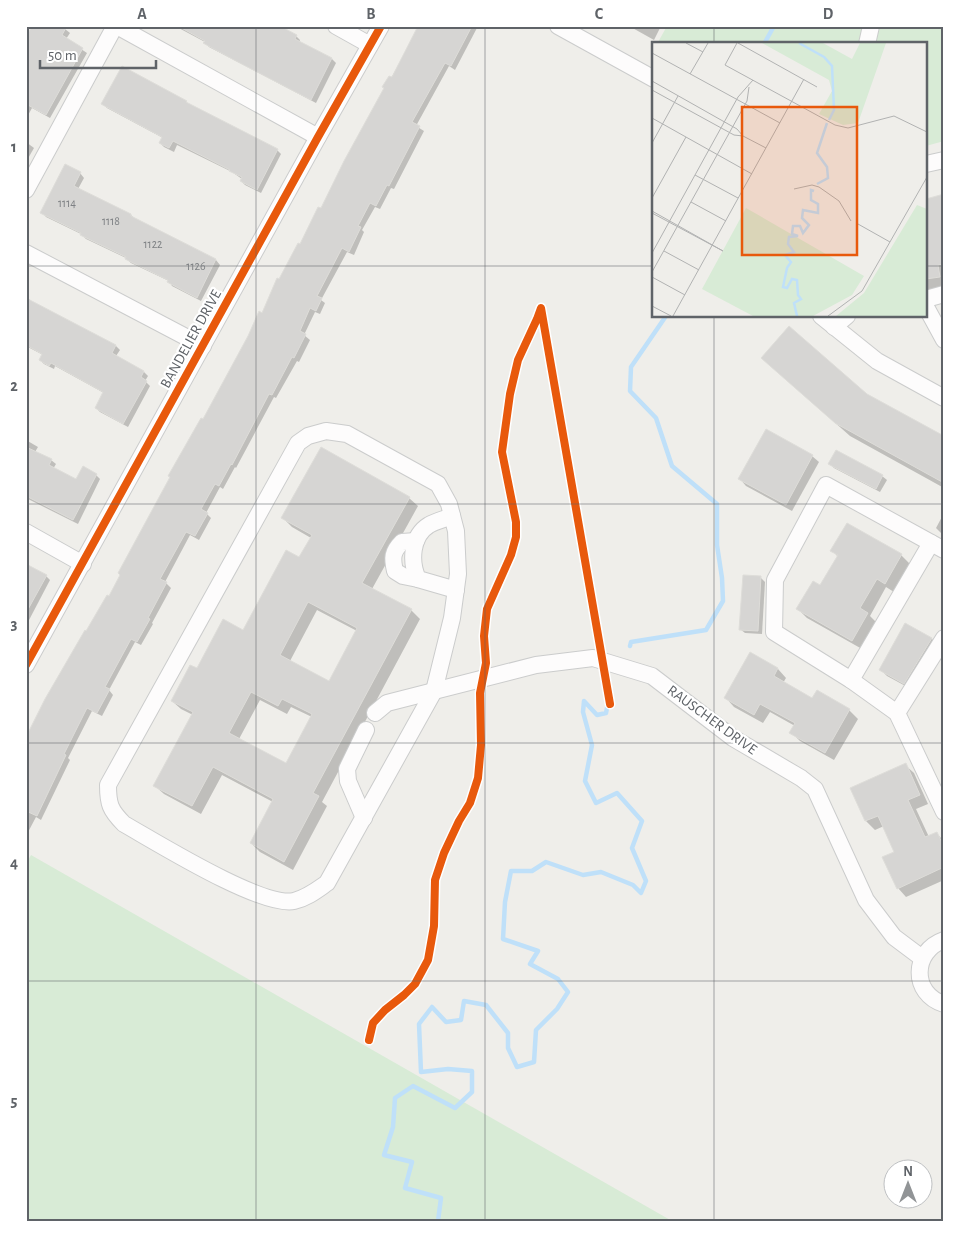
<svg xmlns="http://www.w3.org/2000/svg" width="970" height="1247" font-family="'Alegreya Sans',sans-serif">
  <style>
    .green { fill: #d8ebd6 }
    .shadow { fill: #0003; fill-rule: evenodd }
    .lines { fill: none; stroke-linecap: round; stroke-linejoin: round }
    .stream { stroke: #bfe0f9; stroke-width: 4.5 }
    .building { fill: #d6d5d3; stroke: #deddd9; fill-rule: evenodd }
    .minor-casing { stroke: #cbcccc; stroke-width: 18 }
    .minor { stroke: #fdfcfc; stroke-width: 16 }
    .cycleway-casing { stroke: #fff; stroke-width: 11 }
    .cycleway { stroke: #e8590c; stroke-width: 8 }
    .grid { fill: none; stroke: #5f6368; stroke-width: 1; stroke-opacity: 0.55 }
    .labels { text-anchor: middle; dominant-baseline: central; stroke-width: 4.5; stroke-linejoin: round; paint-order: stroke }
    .number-label { font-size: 12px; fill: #7e8184 }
    .street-label { font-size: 15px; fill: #5f6368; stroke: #fff }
    .inset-river { fill: none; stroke: #bfe0f9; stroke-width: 2.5 }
    .inset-road { fill: none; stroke: #b1b2b2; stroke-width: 1 }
    .view { fill: #e8590c; fill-opacity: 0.15; stroke: #e8590c; stroke-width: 2.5 }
    .inset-edge { fill: none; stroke: #5f6368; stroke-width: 2.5 }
    .neatline { fill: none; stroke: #5f6368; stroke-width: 2 }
    .grid-label { font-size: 16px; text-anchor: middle; font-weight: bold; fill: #5f6368 }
  </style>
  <rect width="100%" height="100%" fill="#efeeea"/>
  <g class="green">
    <polygon points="667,26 944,26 944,141 926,146 926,44 657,44"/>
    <polygon points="31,855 672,1221 26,1221 26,864"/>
  </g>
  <g class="shadow">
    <polygon points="175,26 284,26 282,29 296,36 300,40 299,43 332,59 336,63 316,103 209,47 205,42"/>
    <polygon points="419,26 478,26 455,70 449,66 416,126 424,131 394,189 391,188 380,209 375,207 362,230 364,232 354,255 347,252 321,300 325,303 320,314 315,312 304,335 310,340 299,362 297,361 276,398 274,397 236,468 235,467 223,489 220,487 206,513 211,518 199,540 190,535 165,582 171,588 152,623 153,624 141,645 135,642 109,690 113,695 102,716 92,711 68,758 70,760 41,820 36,817 26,836 26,736 27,737 87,633 110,598 203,421 280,281 321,210"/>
    <polygon points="629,26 661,26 654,40"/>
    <polygon points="65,29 70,33 66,39 87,53 50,118 32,108 26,119 26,40"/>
    <polygon points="186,102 190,106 277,150 281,154 261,193 245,185 241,181 242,179 232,172 177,145 174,152 164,147 160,143 163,138 107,108 103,104"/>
    <polygon points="26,142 34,148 26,162"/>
    <polygon points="80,173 84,178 78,189 131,215 135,219 216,260 220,265 201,301 172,286 169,281 131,263 126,258 86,239 81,234 46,217 42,212"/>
    <polygon points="944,195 944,291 926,293 926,197 930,199"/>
    <polygon points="26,296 33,303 116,346 120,350 116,356 144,372 148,376 145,381 150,386 128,427 100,412 96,408 104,393 55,366 54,369 44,364 40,360 43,355 26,346"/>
    <polygon points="762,358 944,437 944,488 850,436"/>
    <polygon points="26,440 38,447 35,452 51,460 56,464 53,469 77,481 96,475 100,479 78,524 26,498"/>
    <polygon points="836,452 882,476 887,480 880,492 834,468 830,464"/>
    <polygon points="812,456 819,462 792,511 746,486 740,479"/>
    <path d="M 409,498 L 418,506 L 372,589 L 411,610 L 420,619 L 322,802 L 327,806 L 293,870 L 260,852 L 251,843 L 273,802 L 222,775 L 201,814 L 164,794 L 155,786 L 193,715 L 181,709 L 172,701 L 197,670 L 244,632 L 300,559 L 311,538 L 292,527 L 283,518 ZM 317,610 L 357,631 L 330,682 L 290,661 ZM 260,700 L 287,714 L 291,707 L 312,717 L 287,764 L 239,739 Z"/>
    <polygon points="944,513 944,536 936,528"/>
    <polygon points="832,550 901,555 910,564 894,592 886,587 870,616 876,622 862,649 807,618 798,609 821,587 838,557"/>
    <polygon points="26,565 46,576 50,580 28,622 26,621"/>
    <polygon points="744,577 761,578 765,582 762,634 745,633 740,629"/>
    <polygon points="906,625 932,639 938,645 911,689 887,676 880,669"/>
    <polygon points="751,653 778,669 786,678 783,683 813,700 849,710 858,719 834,760 800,741 791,732 795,726 770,712 763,723 734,707 726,698"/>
    <polygon points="905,765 914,773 928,804 916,809 929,837 936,833 944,841 944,880 906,897 898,888 896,852 884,826 875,830 866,821 852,789"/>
  </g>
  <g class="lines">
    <g class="stream">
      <polyline points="764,44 774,26"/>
      <polyline points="630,646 631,642 706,630 723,601 722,578 717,545 717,504 672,466 656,418 630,391 631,367 666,316"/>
      <polyline points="438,1221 441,1198 405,1188 412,1162 384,1155 393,1127 395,1098 413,1086 455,1108 472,1092 472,1071 448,1069 421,1072 419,1024 432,1007 446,1022 461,1020 464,1001 486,1005 508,1033 508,1048 517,1067 534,1062 536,1030 557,1009 568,992 558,979 530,964 538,951 503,939 505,902 511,871 532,871 546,862 583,875 601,872 633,885 641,893 646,881 632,848 642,821 617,793 596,803 585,781 592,745 583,712 584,701 597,715 606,713 607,708 610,704"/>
    </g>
  </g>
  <g class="building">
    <polygon points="32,26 67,26 62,35 83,48 46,115 26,104 26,37"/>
    <polygon points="178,26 280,26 297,35 295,39 332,58 311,100 236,61 203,43 205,41"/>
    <polygon points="418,26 472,26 451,66 445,63 412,122 420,126 389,186 387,185 376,206 370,203 358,226 361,227 349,252 342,248 317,296 322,298 316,311 310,308 300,331 306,334 294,358 292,357 272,395 269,394 232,465 231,464 219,486 215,484 201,509 208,513 195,536 186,532 160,579 167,582 148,618 150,619 137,642 131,639 105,687 110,689 97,713 87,708 64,754 66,755 37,816 26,811 26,737 45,699 85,630 86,631 107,595 109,596 120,575 118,573 170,477 168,476 201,418 203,419 248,336 259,311 262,313 277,278 279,279 298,243 300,244 318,207 321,208 344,161 384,88 382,87 389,76 392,77"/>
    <polygon points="122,66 187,101 186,102 278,149 257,190 240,181 242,177 229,171 230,170 173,141 169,148 159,143 162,137 101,104"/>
    <polygon points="65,164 81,172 74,186 131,214 131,216 216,259 197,298 167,282 168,280 125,259 126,257 80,235 81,233 40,213"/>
    <polygon points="944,194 944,264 938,265 940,277 926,279 926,199"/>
    <polygon points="26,298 116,345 112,353 144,371 141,377 147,381 123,424 95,408 103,392 51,363 49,366 39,360 42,354 26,345"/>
    <polygon points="789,326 867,394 944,436 944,483 835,423 761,358"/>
    <polygon points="766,429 813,455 786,505 738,479"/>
    <polygon points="26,447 52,459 49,465 76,479 83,466 97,474 73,520 26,496"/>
    <path d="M 321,447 L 410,497 L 362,583 L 412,609 L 313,793 L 319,796 L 284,862 L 250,843 L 273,799 L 213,767 L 192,806 L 153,786 L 193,712 L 171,701 L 190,665 L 197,668 L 223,619 L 243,630 L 286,550 L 299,557 L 312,535 L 281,518 ZM 308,602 L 357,628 L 329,681 L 280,655 ZM 251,692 L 278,706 L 282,699 L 312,714 L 286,763 L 229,733 Z"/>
    <polygon points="836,450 883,475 876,489 828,464"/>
    <polygon points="847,523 902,554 885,584 877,579 860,608 868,613 852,641 796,609 813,581 820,585 838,555 830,551"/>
    <polygon points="26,564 47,575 26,613"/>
    <polygon points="743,575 761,576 758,631 739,630"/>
    <polygon points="905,623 932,638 904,684 879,670"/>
    <polygon points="750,652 778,668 774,676 812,698 817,690 850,709 825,753 789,733 795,723 760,704 754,715 724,698"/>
    <polygon points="906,763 920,795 908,800 925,837 937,832 944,847 944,867 897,889 882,857 894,852 878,816 865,821 850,788"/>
  </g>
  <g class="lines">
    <defs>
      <g id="minor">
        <polyline points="117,26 318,137"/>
        <polyline points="336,26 370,45"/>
        <polyline points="558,26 654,79"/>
        <polyline points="867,44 871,26"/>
        <polyline points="926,164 944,160"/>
        <polyline points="26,190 115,26"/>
        <polyline points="26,253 203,346"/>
        <polyline points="926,299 944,294"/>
        <polyline points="926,307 944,340"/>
        <polyline points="821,316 877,361 944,398"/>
        <polyline points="834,327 847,316"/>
        <path d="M 326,431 L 347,434 L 438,484 L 449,504 L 456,531 L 458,574 L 452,618 L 434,691 L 327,883 C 317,890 307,898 294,901 C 262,908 156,842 124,824 C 110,810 108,804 108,785 L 298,443 L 308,436 Z"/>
        <path d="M 452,516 C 445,519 436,521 429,525 C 411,536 410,562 418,579 L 456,590"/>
        <polyline points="26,532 83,564"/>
        <path d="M 416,541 L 402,542 C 392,552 392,558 395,571 L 403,576 L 418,579"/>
        <polyline points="944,550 826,485 775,580 774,632 851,680 897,713 944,812"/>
        <polyline points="26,665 318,137 381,26"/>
        <polyline points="851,680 931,543"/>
        <polyline points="375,713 387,703 536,665 593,658 652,676 733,738 801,778 815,789 866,900 894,937 922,958"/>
        <polyline points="897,713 944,638"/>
        <polyline points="364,818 348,781 347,769 366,730"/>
        <path d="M 944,940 C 912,951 911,994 944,1004"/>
      </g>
    </defs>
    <use href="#minor" class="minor-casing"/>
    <use href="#minor" class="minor"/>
    <defs>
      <g id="cycleway">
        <polyline points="26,665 318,137 381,26"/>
        <polyline points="369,1040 373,1023 385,1010 404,995 415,984 428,960 434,926 435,880 444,853 459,821 470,803 478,778 481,745 480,693 486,663 484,636 487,609 511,555 516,537 516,522 502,452 510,394 518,360 537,319 541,308 610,704"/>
      </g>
    </defs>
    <use href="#cycleway" class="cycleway-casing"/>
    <use href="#cycleway" class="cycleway"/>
  </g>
  <path class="grid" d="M 256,26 L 256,1221M 485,26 L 485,1221M 714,26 L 714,44M 26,266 L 654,266M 926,266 L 944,266M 714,316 L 714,1221M 26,504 L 944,504M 26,743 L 944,743M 26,981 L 944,981"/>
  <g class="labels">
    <g class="number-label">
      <text x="67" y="203">1114</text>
      <text x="111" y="221">1118</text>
      <text x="153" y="244">1122</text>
      <text x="196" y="266">1126</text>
    </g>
    <g class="street-label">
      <text transform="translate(191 339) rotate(-61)">BANDELIER DRIVE</text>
      <text transform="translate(712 720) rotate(36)">RAUSCHER DRIVE</text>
    </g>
  </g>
  <g transform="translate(652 42)">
    <rect width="275" height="275" fill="#efeeea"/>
    <path d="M 110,1 L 171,1 L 200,17 L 208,1 L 234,1 L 206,81 L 191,83 L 167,72 L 180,49 L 177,38 ZM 265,163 L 275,167 L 275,274 L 184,274 L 212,251 ZM 94,166 L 212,234 L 200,253 L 161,274 L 101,274 L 50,247 Z" fill="#d8ebd6"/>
    <path class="inset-river" d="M 147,1 L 172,15 L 180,24 L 182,68 L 177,78M 165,142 L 176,136 L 175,125 L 165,111 L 175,81M 145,274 L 142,261 L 149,257 L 146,253 L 145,238 L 140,237 L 135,246 L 131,245 L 135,226 L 139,220 L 133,213 L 142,210 L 136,202 L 137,195 L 146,194 L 140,192 L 141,184 L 148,184 L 151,191 L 157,183 L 150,176 L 151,168 L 166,171 L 166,162 L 159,158 L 159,148 L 162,149"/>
    <path class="inset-road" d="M 34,1 L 51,10M 85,1 L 73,23 L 183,83 L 196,86 L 242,74 L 275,90M 86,1 L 165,45M 0,11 L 128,81M 38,32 L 56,1M 0,39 L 85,87 L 91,94M 0,48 L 82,93 L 91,94 L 114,106M 0,76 L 100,132M 0,101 L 26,54M 43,133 L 86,156M 142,147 L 160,143 L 167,145 L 187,159 L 199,179M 0,156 L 34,95M 39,160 L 74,179M 0,169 L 71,209M 0,171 L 71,209M 206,182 L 238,200M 12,209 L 47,228M 0,211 L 86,55 L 101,38M 0,230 L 95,59 L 97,45M 0,235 L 33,253M 0,264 L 19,274M 21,274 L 152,37M 176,274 L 210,249 L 275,135"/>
    <path class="view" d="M 90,65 L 205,65 L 205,213 L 90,213 Z"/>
    <rect width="275" height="275" class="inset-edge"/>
  </g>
  <rect width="970" height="1247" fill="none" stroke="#ffffff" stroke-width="55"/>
  <g transform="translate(908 1184)"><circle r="24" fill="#ffffff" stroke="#bfc1c3"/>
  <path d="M0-4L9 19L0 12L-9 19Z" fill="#919496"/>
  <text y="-8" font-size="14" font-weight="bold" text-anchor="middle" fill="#5f6368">N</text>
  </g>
  <path d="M40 60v8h116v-8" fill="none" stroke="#5f6368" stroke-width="2.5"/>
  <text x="48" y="60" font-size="15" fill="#5f6368" stroke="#ffffff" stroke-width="4" paint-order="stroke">50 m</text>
  <rect x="28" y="28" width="914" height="1192" class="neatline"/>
  <g class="grid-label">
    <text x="142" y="19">A</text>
    <text x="371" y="19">B</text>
    <text x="599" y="19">C</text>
    <text x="828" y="19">D</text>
    <text x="14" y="152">1</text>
    <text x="14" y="391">2</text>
    <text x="14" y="629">3</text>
    <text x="14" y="868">4</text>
    <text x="14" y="1106">5</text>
  </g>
</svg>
